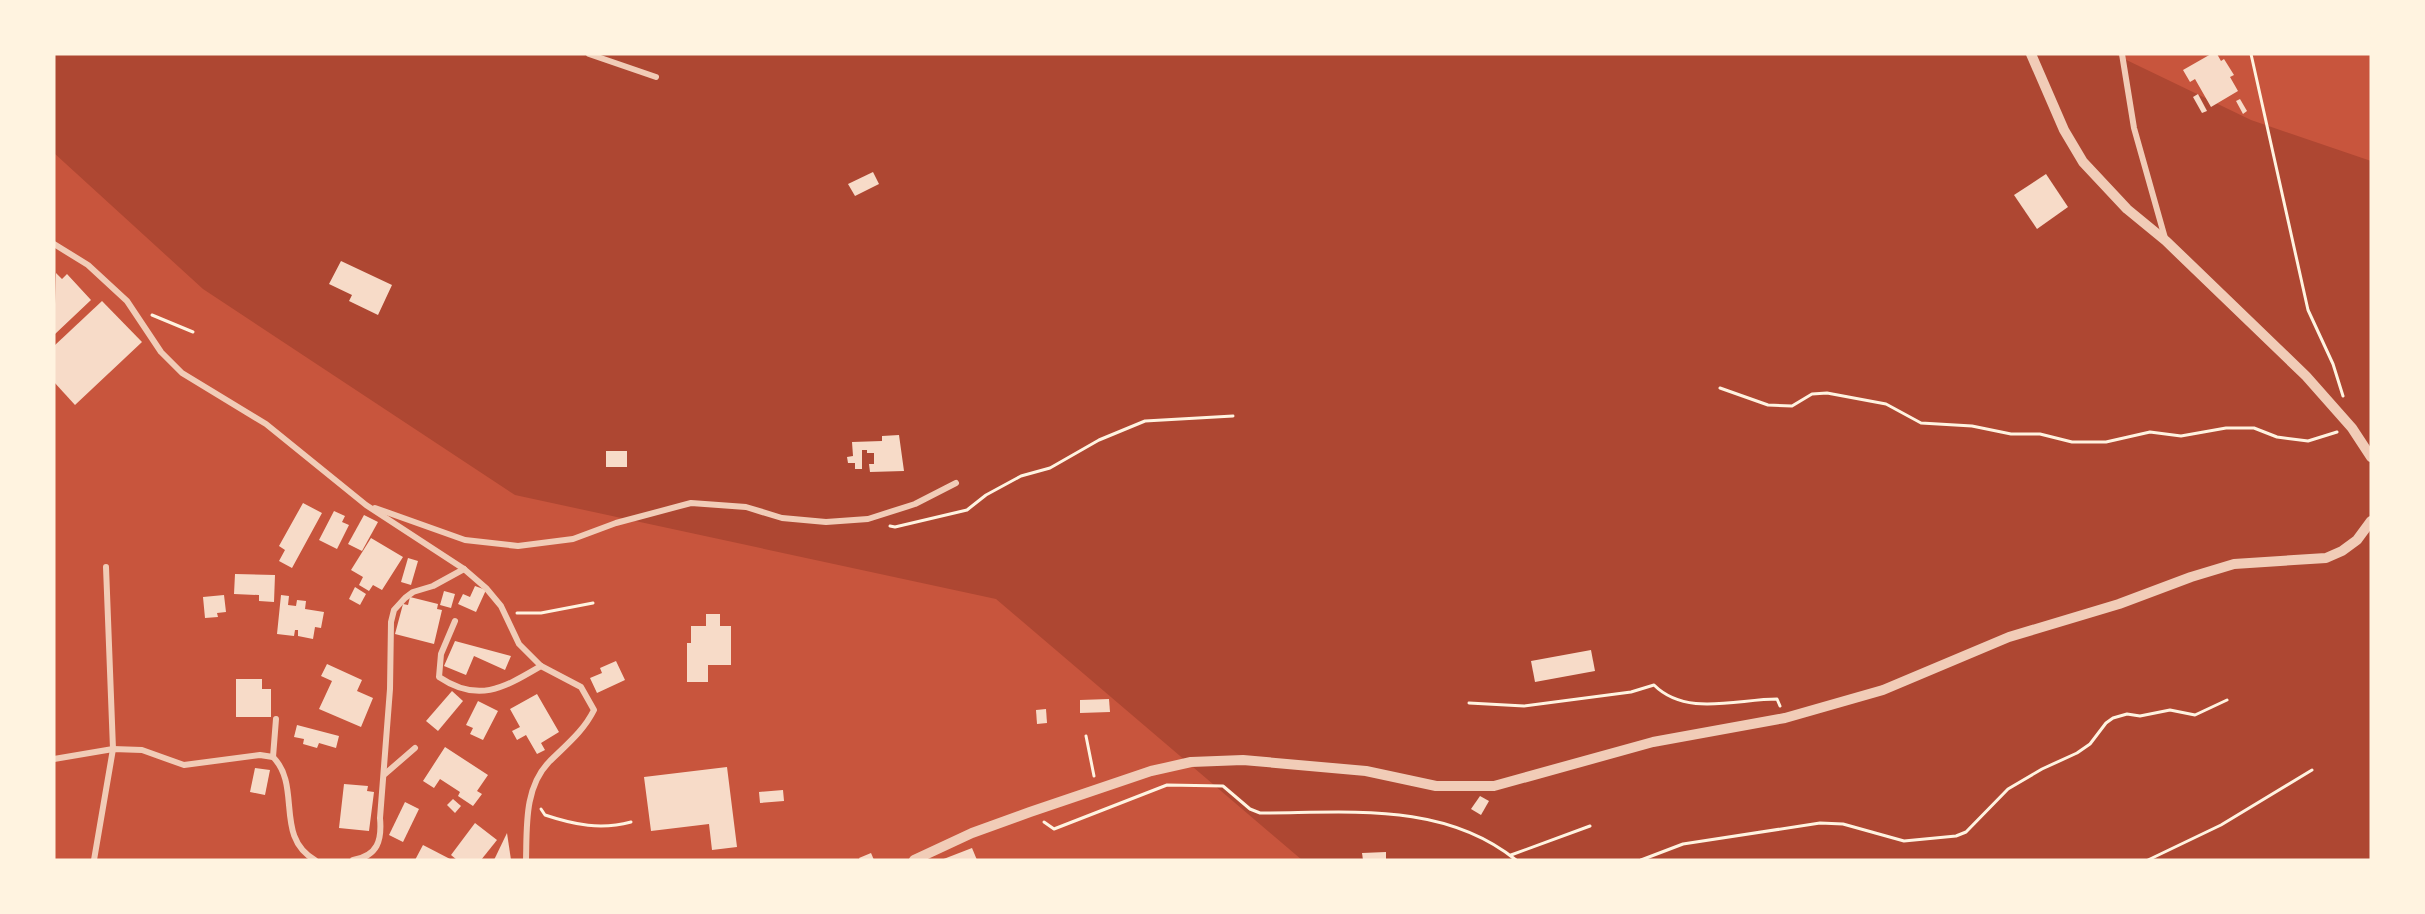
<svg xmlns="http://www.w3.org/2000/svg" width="2425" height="914" font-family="'Varela Round',sans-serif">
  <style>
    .green { fill: #ae4732 }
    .building { fill: #f7dbc8 }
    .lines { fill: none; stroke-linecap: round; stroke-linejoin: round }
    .path { stroke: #fff3e0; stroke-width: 3 }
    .minor { stroke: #f1ccb7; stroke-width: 6 }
    .tertiary { stroke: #f1ccb7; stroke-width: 10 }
  </style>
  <rect width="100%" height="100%" fill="#c8553d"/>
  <polygon class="green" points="54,54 2114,54 2251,120 2371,161 2371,860 1302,860 996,599 515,495 203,289 54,153"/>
  <g class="building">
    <polygon points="2211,54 2217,54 2221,61 2224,59 2234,75 2230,77 2238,91 2211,107 2195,79 2190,82 2183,70"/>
    <polygon points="2198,94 2207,111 2202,113 2193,97"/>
    <polygon points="2240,99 2247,111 2243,114 2236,101"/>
    <polygon points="873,172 879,184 855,196 848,184"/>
    <polygon points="2046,174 2068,207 2037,229 2014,195"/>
    <polygon points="341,261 392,285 378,315 349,301 352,295 329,284"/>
    <polygon points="56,273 62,279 67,274 91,300 54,335"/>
    <polygon points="102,301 142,342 75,405 54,382 54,346"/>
    <polygon points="899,435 904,471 870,472 869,464 874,464 874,453 867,453 867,450 862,450 862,469 855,469 855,463 848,463 847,457 853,456 852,442 882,441 882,436"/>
    <rect x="606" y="451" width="21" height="16"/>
    <polygon points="303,503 322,513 292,568 279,561 285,550 279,546"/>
    <polygon points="334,511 345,516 342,522 349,525 337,549 319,540"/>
    <polygon points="364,515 378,522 362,551 348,544"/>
    <polygon points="371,538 403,557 382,590 373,585 369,591 359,585 363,577 351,570"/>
    <polygon points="408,558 418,561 411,585 401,582"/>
    <polygon points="235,574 275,575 274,602 259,601 259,595 234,594"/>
    <polygon points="475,586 486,590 476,612 458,604 463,594 470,597"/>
    <polygon points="355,587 366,594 360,605 349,599"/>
    <polygon points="444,591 455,594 451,608 440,605"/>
    <polygon points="224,595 226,612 217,613 218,617 205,618 203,597"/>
    <polygon points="281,595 289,596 288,605 296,606 297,600 306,601 305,609 324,612 321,628 315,627 313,639 298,636 298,630 295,630 294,636 277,634"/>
    <polygon points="410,597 438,604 437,609 442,610 434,644 395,634 403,604 408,605"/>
    <polygon points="706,614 720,614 720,626 731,626 731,665 708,665 708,682 687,682 687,643 691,643 691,626 706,626"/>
    <polygon points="455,641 511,656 505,670 474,656 466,675 444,666"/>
    <polygon points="1591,650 1595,671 1535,682 1531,661"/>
    <polygon points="616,661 625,680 597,693 590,678 602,673 600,668"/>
    <polygon points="327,664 362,680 357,691 373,698 361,727 319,709 332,681 321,676"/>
    <polygon points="236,679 262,679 262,689 271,689 271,717 236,717"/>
    <polygon points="452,691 463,701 438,731 426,721"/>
    <polygon points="537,694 559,732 541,743 545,750 537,754 526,735 517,740 512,731 520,727 510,709"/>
    <polygon points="1109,699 1110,712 1080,713 1080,700"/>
    <polygon points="478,701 498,711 483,740 470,734 473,728 466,725"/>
    <polygon points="1046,709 1047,723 1037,724 1036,710"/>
    <polygon points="297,725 339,736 336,748 319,743 317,748 303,744 304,739 294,737"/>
    <polygon points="445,747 488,775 477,791 482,794 473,806 458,796 460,792 440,779 434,788 423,781"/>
    <polygon points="727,767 737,847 712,850 709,824 651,831 644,777"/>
    <polygon points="255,768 270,770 265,795 250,792"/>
    <polygon points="344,784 368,786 367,791 374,792 369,831 339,828"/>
    <polygon points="783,790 784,801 760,803 759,792"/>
    <polygon points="1480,796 1489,801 1481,815 1471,809"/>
    <polygon points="453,799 461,806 455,813 447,805"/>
    <polygon points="405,802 419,809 403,842 389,835"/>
    <polygon points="475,823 497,840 481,860 457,860 451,855"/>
    <polygon points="507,833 511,860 494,860"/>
    <polygon points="423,845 452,860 415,860"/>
    <polygon points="972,848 977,860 941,860"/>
    <polygon points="1386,852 1386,860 1363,860 1362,853"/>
    <polygon points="871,853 874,860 860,860 859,858"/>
  </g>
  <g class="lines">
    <g class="path">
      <polyline points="2251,54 2308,310 2333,364 2343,396"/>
      <polyline points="152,315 193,332"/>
      <polyline points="1720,388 1768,405 1792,406 1812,394 1827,393 1886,404 1921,423 1972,426 2011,434 2040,434 2072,442 2106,442 2150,432 2181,436 2226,428 2254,428 2277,437 2308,441 2337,432"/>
      <polyline points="890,526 895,527 967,510 986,495 1021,476 1050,468 1099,440 1145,421 1233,416"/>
      <polyline points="517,613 541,613 593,603"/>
      <path d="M 1469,703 L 1524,706 L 1631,692 L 1654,685 C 1686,717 1737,699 1777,699 L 1780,706"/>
      <polyline points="1086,736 1094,776"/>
      <path d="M 541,809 L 545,815 C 575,825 601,830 631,822"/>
      <path d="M 1044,822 L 1054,829 L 1167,785 L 1223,786 L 1250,809 L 1260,813 C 1347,813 1443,801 1516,860"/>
      <polyline points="1511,855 1590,826"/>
      <polyline points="1641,860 1683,844 1820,823 1843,824 1904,841 1956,836 1966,832 2008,789 2042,769 2077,753 2090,744 2106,723 2113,718 2127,714 2140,716 2170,710 2195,715 2227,700"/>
      <polyline points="2148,860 2221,825 2312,770"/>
    </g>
    <g class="minor">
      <polyline points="589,54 656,77"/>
      <polyline points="2122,54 2134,128 2165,238"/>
      <path d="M 54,244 L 88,265 L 127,301 L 161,352 L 182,373 L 266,424 L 366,505 L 464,569 L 486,588 L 501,606 L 519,644 L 541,666 L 581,687 L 594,710 C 583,732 566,745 549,762 C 524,788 527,827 526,860"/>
      <polyline points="375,508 465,540 518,546 573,539 616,523 691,503 746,507 782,518 826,522 868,519 915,504 956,483"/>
      <path d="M 455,621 L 441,654 L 439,677 C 479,704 505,687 541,666"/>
      <polyline points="273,757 276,719"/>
      <path d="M 54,759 L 113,749 L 142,750 L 184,765 L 260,755 L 273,757 C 302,786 274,837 315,860"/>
      <polyline points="385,774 415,748"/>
      <polyline points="94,860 113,749 106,567"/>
      <path d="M 353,860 C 378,856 382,840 380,818 L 390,689 L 391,622 L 394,610 L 405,598 L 413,592 L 433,586 L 464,569"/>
    </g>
    <g class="tertiary">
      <polyline points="2031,54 2064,130 2083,162 2127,209 2166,241 2306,376 2352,428 2371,457"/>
      <polyline points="914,860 972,833 1030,812 1151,771 1191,762 1243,760 1366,771 1436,786 1494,786 1653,742 1785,718 1883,690 2009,637 2119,604 2191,577 2234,564 2326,558 2342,551 2357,540 2371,521"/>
    </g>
  </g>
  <rect width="2425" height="914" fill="none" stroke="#fff3e0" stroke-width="111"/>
</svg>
